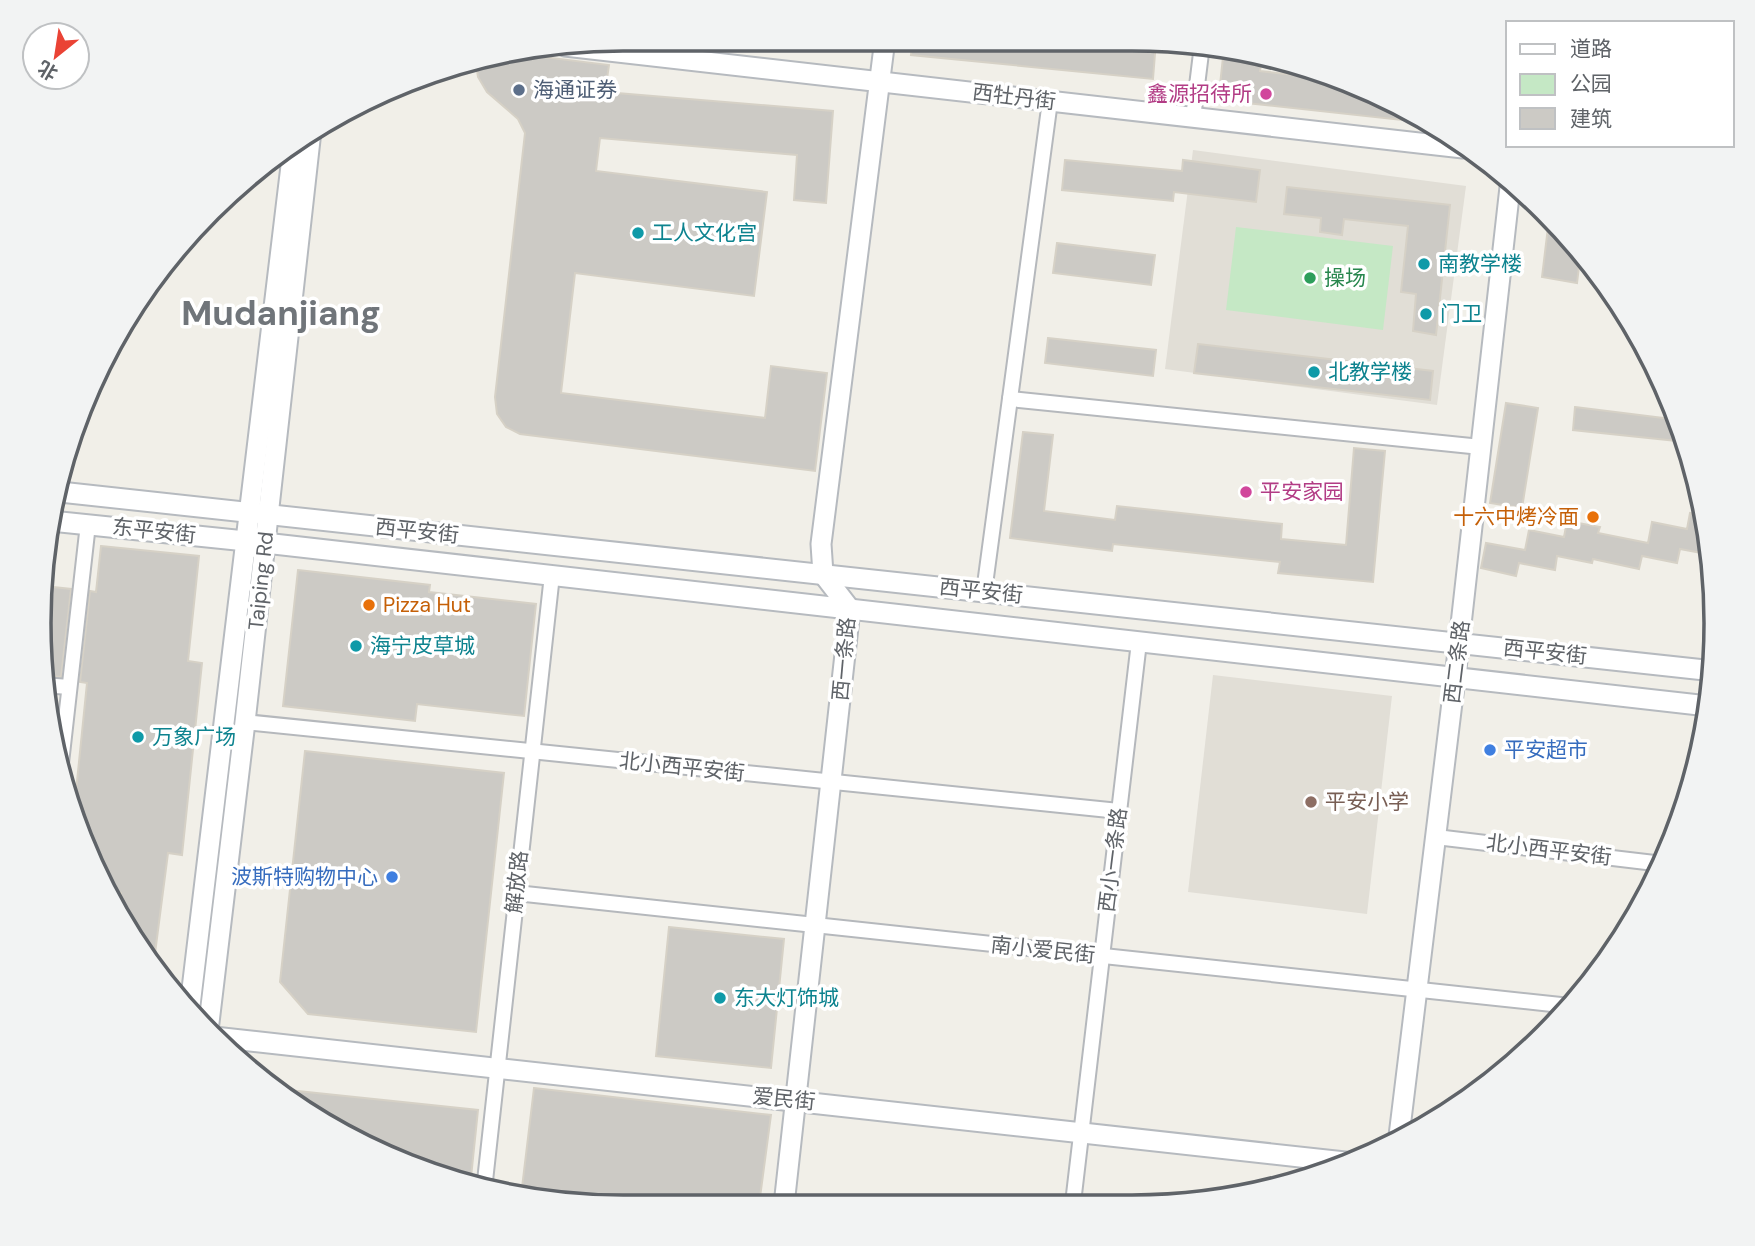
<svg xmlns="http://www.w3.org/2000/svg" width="1755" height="1246" font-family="'DM Sans','Noto Sans SC',sans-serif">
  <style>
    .education { fill: #e1ded6 }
    .green { fill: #c5e8c5 }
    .building { fill: #cccac5; stroke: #d6d1c6; stroke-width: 2 }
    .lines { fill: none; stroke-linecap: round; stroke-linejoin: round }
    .street-casing { stroke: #b5b8bc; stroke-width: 18 }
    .secondary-casing { stroke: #b6babf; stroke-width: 23 }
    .street { stroke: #fff; stroke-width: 14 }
    .secondary { stroke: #fff; stroke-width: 19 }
    .service-dot { fill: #5c6f8a; stroke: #fff; stroke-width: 2.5 }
    .hotel-dot { fill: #d1479c; stroke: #fff; stroke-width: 2.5 }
    .culture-dot { fill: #0f9aa8; stroke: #fff; stroke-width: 2.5 }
    .leisure-dot { fill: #2e9e5b; stroke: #fff; stroke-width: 2.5 }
    .food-dot { fill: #e8710a; stroke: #fff; stroke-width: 2.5 }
    .shop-dot { fill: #3f7fe0; stroke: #fff; stroke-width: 2.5 }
    .education-dot { fill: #8d6e63; stroke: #fff; stroke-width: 2.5 }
    .labels { text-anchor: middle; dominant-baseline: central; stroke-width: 7; stroke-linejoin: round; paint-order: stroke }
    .service-label { font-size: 21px; fill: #4e5e75; stroke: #fff; text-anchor: start }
    .hotel-label { font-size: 21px; fill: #b23c85; stroke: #fff; text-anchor: end }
    .street-label { font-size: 21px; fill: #5f6368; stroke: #fff }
    .culture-label { font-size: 21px; fill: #0d838f; stroke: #fff; text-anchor: start }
    .leisure-label { font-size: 21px; fill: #27864d; stroke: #fff; text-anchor: start }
    .food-label { font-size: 21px; fill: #c56008; stroke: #fff; text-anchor: end }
    .shop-label { font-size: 21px; fill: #366cbe; stroke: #fff; text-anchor: start }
    .education-label { font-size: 21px; fill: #785e54; stroke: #fff; text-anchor: start }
    .town-label { font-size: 35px; font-weight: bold; fill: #70757a; stroke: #fff }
    .rim { fill: none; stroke: #5f6368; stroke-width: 3.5 }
  </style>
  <rect width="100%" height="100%" fill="#f1efe8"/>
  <g class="education">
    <polygon points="1193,150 1466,186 1437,405 1165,369"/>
    <polygon points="1213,675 1392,696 1367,914 1188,892"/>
  </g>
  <polygon class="green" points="1236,227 1393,246 1383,330 1226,310"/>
  <g class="building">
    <polygon points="913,38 1115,38 1134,41 1134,39 1156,41 1153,79 911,55"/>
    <polygon points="1224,48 1246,50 1262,56 1260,71 1321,78 1425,117 1429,121 1429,123 1237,102 1220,85"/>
    <polygon points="511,53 609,65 605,92 833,111 826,203 794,200 797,155 600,138 596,171 767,192 754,296 575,273 561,393 765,418 771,366 827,373 815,471 520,434 506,427 497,414 495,397 525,133 518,119 487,92 478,77 475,58"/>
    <polygon points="1065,160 1182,171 1183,160 1260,170 1256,202 1174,192 1173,201 1062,190"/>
    <polygon points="1287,187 1450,205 1436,335 1413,331 1416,294 1401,292 1408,226 1344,219 1342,235 1320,232 1321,218 1284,214"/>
    <polygon points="1549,219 1572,238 1581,250 1577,283 1542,277"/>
    <polygon points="1057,243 1155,255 1151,285 1053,273"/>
    <polygon points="1048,338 1156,350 1153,376 1045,363"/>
    <polygon points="1198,344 1433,371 1430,400 1194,373"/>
    <polygon points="1506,403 1538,408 1522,508 1490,503"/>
    <polygon points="1575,407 1679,420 1687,442 1573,430"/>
    <polygon points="1023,432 1053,435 1044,511 1115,520 1117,506 1282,524 1281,539 1346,545 1354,448 1385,451 1373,582 1278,573 1280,562 1113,544 1112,551 1010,538"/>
    <polygon points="1690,513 1704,516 1712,555 1680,549 1677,563 1642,556 1639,569 1593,559 1592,563 1557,556 1555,570 1519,563 1516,576 1481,568 1486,543 1525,550 1529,530 1564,537 1567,521 1600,527 1598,533 1648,543 1652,522 1687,529"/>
    <polygon points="101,546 199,556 188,661 202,663 182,855 168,853 154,961 120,906 121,893 111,892 83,847 74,811 87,683 80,682 90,591 96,592"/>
    <polygon points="298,570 430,585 429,592 536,604 524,716 417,704 415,721 283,706"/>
    <polygon points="44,586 71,589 61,677 43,675"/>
    <polygon points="305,751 504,773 476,1032 308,1014 280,982"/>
    <polygon points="669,927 784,939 771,1068 656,1056"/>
    <polygon points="269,1088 478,1110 470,1187 365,1147"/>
    <polygon points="534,1088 771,1115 759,1205 585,1206 521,1196"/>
  </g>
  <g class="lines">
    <defs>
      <g id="street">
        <polyline points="1193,118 1202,45"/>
        <polyline points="1010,399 1481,447"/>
        <polyline points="984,592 1050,101"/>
        <polyline points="43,685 69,687"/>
        <polyline points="245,722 1119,811"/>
        <polyline points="61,763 88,524"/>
        <polyline points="1436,837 1663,864"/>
        <polyline points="516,893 1570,1006"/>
        <polyline points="484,1190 552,575"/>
        <polyline points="1073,1203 1139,642"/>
      </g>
      <g id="secondary">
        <polyline points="565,46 1463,148"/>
        <polyline points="60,492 1714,671"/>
        <polyline points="51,521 256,542 1708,706"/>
        <polyline points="189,1014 294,141"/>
        <polyline points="208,1031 245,722 311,131"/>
        <polyline points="214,1037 1354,1163"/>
        <polyline points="1399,1136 1455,678 1510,187"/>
        <polyline points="784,1205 850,609 823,574 821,544 885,39"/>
      </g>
    </defs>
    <use href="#street" class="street-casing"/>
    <use href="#secondary" class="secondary-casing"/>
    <use href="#street" class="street"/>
    <use href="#secondary" class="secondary"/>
  </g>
  <circle class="service-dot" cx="519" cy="90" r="7"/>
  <g class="hotel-dot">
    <circle cx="1266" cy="94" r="7"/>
    <circle cx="1246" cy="492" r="7"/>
  </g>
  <g class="culture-dot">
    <circle cx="638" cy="233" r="7"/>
    <circle cx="1424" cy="264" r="7"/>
    <circle cx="1426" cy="314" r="7"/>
    <circle cx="1314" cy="372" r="7"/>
    <circle cx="356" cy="646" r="7"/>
    <circle cx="138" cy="737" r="7"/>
    <circle cx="720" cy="998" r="7"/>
  </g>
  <circle class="leisure-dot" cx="1310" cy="278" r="7"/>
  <g class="food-dot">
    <circle cx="1593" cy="517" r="7"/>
    <circle cx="369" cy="605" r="7"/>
  </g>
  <g class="shop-dot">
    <circle cx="1490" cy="750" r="7"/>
    <circle cx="392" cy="877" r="7"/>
  </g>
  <circle class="education-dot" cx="1311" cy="802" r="7"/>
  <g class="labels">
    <g class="service-label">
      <text x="533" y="90">海通证券</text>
    </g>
    <g class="hotel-label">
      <text x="1252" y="94">鑫源招待所</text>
      <text x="1260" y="492" text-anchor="start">平安家园</text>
    </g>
    <g class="street-label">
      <text transform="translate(1014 97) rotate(7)">西牡丹街</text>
      <text transform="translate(154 531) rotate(6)">东平安街</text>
      <text transform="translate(417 531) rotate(6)">西平安街</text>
      <text transform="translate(261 581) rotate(-84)">Taiping Rd</text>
      <text transform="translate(981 591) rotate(6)">西平安街</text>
      <text transform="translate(1545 652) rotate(6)">西平安街</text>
      <text transform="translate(844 659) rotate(-85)">西一条路</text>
      <text transform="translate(1457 662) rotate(-83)">西二条路</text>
      <text transform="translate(682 767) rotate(6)">北小西平安街</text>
      <text transform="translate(1549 850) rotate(7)">北小西平安街</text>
      <text transform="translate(1113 860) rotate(-83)">西小一条路</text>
      <text transform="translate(517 882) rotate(-84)">解放路</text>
      <text transform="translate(1043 950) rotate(6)">南小爱民街</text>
      <text transform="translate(784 1099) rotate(6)">爱民街</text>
    </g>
    <g class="culture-label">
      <text x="652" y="233">工人文化宫</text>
      <text x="1438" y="264">南教学楼</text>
      <text x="1440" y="314">门卫</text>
      <text x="1328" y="372">北教学楼</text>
      <text x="370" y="646">海宁皮草城</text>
      <text x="152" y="737">万象广场</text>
      <text x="734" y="998">东大灯饰城</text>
    </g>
    <g class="leisure-label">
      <text x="1324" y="278">操场</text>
    </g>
    <g class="food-label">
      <text x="1579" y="517">十六中烤冷面</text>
      <text x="383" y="605" text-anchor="start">Pizza Hut</text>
    </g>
    <g class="shop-label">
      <text x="1504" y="750">平安超市</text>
      <text x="378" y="877" text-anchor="end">波斯特购物中心</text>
    </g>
    <g class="education-label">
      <text x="1325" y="802">平安小学</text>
    </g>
    <g class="town-label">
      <text x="281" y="313">Mudanjiang</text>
    </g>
  </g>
  <path d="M0 0H1755V1246H0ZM623 51H1132A572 572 0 0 1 1704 623V623A572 572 0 0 1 1132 1195H623A572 572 0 0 1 51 623V623A572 572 0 0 1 623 51Z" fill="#f2f3f3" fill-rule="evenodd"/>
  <path class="rim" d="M623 51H1132A572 572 0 0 1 1704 623V623A572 572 0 0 1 1132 1195H623A572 572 0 0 1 51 623V623A572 572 0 0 1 623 51Z"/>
  <rect x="1506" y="21" width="228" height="126" fill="#ffffff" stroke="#bfc1c3" stroke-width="2"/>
  <rect x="1520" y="44" width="35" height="10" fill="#ffffff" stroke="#bfc1c3" stroke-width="2"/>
  <text x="1570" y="56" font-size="21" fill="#5f6368">道路</text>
  <rect x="1520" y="74" width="35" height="21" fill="#c5e8c5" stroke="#bfc1c3" stroke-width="2"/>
  <text x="1570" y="91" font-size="21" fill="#5f6368">公园</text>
  <rect x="1520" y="108" width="35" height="21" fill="#cccac5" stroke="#bfc1c3" stroke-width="2"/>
  <text x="1570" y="126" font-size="21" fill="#5f6368">建筑</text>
  <g transform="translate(56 56) rotate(210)"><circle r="33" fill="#ffffff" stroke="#bfc1c3" stroke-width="2"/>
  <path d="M0-5L12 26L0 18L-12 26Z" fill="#ea4335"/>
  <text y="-10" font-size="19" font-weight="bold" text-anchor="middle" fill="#5f6368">北</text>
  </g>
</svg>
